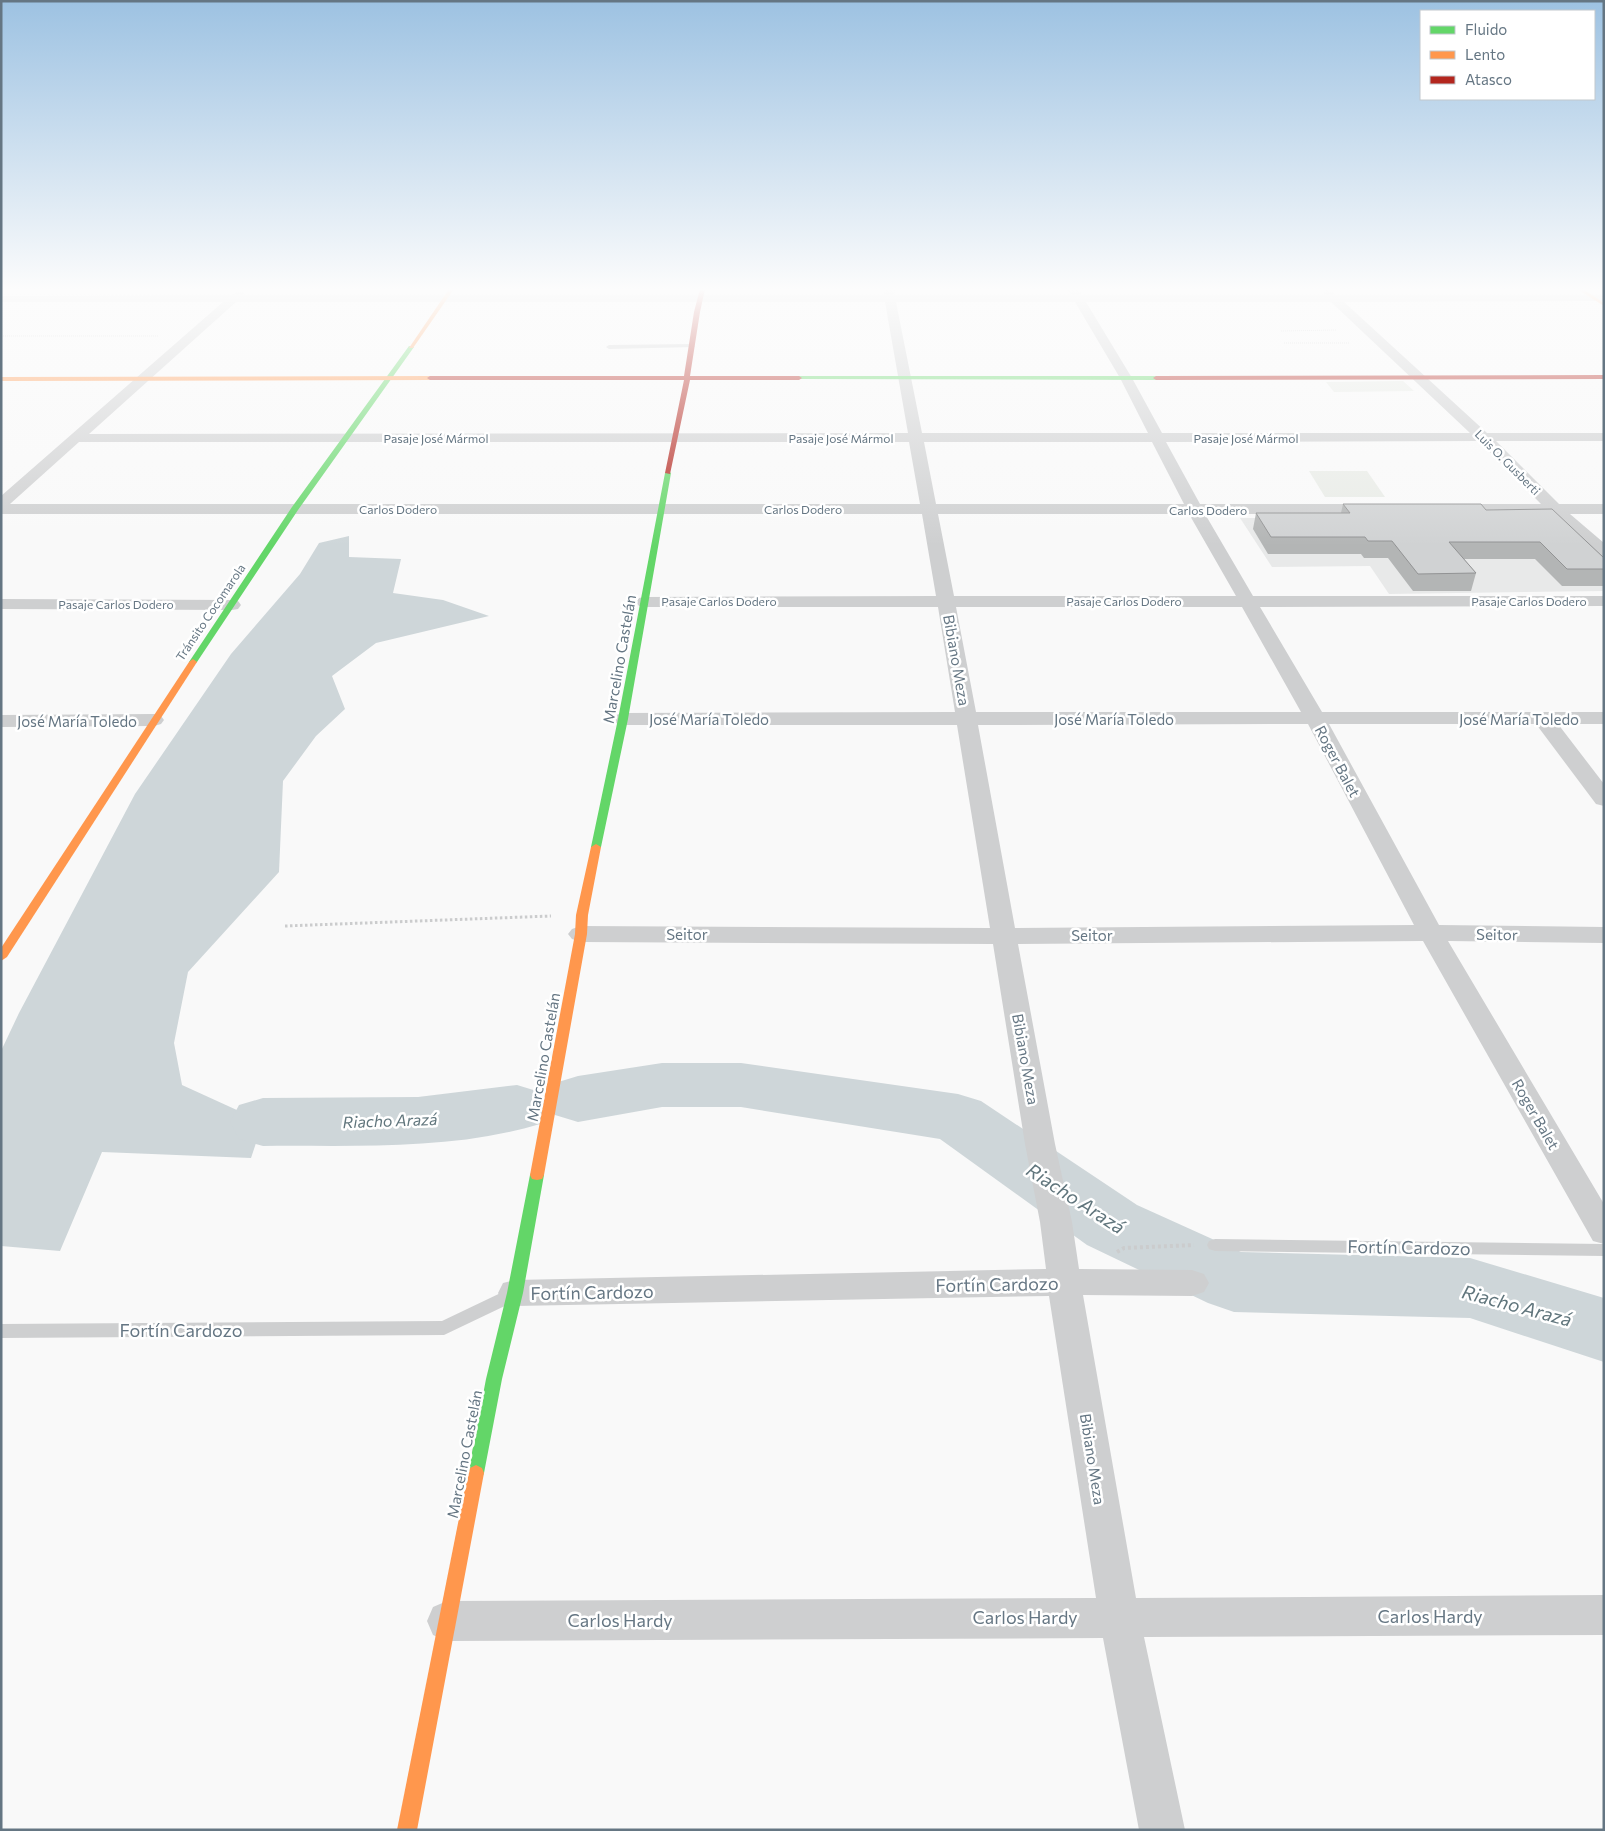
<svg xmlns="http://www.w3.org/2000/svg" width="1605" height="1831" font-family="Commissioner,sans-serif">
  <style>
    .built { fill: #e8e9e9 }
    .green { fill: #e8ebe6 }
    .water { fill: #ced6d9 }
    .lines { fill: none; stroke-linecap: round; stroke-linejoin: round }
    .river { fill: #ced6d9; fill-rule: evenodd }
    .path-far2 { stroke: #cbcccd; stroke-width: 1; stroke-dasharray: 1 1; stroke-linecap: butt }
    .path-far1 { stroke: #cbcccd; stroke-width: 3; stroke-dasharray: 2.5 2.5; stroke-linecap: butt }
    .path { stroke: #cbcccd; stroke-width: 4; stroke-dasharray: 3 3; stroke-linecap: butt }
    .lane { fill: #cecfd0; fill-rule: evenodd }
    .street { fill: #cecfd0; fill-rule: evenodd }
    .fast { fill: #63d668; fill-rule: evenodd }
    .slow { fill: #ff974d; fill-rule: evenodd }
    .jam { fill: #b3261e; fill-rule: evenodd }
    .wall { fill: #b3b5b5 }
    .building { fill: #d0d2d3; stroke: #929394 }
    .labels { text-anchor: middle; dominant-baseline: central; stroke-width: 5; stroke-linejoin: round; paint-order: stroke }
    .far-street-label { font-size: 12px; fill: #657683; stroke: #fff }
    .street-label { font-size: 15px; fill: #657683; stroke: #fff }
    .water-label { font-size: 16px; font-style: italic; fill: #60757c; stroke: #fff }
    .near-street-label { font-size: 18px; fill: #657683; stroke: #fff }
    .near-water-label { font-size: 19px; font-style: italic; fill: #60757c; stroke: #fff }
  </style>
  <rect width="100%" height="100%" fill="#f9f9f9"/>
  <polygon class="built" points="1529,517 1550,522 1604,578 1604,591 1389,594 1370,566 1272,567 1240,518"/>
  <g class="green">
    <polygon points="1403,381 1414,391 1334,392 1326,382"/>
    <polygon points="1309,471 1367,471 1385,497 1325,497"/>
  </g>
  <polygon class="water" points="349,536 349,557 401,559 393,593 443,600 489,616 376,643 332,676 345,709 316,736 283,781 279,872 188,972 174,1043 182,1085 263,1122 251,1158 102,1152 60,1251 1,1246 1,1051 19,1013 135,794 231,654 300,574 319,543"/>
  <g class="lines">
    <g class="river">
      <polygon points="662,1063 741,1063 958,1094 981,1101 1137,1205 1241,1252 1470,1258 1604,1298 1604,1362 1470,1318 1234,1312 1208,1303 1087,1245 940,1139 741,1107 662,1107 578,1122 555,1115 545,1099 555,1083 578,1076"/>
      <path d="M 517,1085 L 540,1092 L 550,1108 L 540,1124 C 451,1151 355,1145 263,1146 L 239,1139 L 230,1122 L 239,1105 L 263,1098 L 418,1097 Z"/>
    </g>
    <g class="path-far2">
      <polyline points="1281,331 1336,330"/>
      <polyline points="1,336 158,336"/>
      <polyline points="1284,343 1349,343"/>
    </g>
    <polyline class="path-far1" points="285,926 551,916"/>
    <polyline class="path" points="1117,1252 1124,1248 1194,1245"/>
    <g class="lane">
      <polygon points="693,344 695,347 609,349 606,347 609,345"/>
      <polygon points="1215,1239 1604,1244 1604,1256 1215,1251 1209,1249 1207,1245 1209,1241"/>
      <polygon points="509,1289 515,1291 517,1296 515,1301 444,1335 1,1338 1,1324 442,1321"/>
    </g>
    <g class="street">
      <path d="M 883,289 L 894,289 L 895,295 L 1071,295 L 1068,289 L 1079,289 L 1082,295 L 1324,295 L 1324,291 L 1328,290 L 1336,295 L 1604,295 L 1604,301 L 1344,302 L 1487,433 L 1604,433 L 1604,441 L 1496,441 L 1559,504 L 1604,504 L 1604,514 L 1570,514 L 1604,543 L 1604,557 L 1598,556 L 1551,514 L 1445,512 L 1443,509 L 1445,506 L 1451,504 L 1541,504 L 1479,441 L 1166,442 L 1200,504 L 1376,504 L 1382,506 L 1384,509 L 1382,512 L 1376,514 L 1205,514 L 1253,596 L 1604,596 L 1604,606 L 1260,607 L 1322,712 L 1604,712 L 1604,724 L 1558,724 L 1604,784 L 1604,806 L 1596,804 L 1536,724 L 1329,724 L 1439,925 L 1604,927 L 1604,943 L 1448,941 L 1604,1204 L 1604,1244 L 1593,1241 L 1423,941 L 1018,944 L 1055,1144 L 1072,1222 L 1079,1269 L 1192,1270 L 1204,1274 L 1209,1283 L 1204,1292 L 1192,1296 L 1083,1295 L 1136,1598 L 1604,1595 L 1604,1635 L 1144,1637 L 1185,1830 L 1139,1830 L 1103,1638 L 447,1641 L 433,1635 L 427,1621 L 433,1607 L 447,1601 L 1096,1598 L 1049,1296 L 515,1306 L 503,1303 L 498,1293 L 503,1283 L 515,1280 L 1046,1269 L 1040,1222 L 1025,1144 L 993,944 L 581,942 L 572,939 L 568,934 L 572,929 L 581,926 L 990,928 L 957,725 L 623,725 L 616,723 L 613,719 L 616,715 L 623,713 L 955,712 L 938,607 L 645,607 L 639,606 L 636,602 L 639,598 L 645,597 L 936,596 L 922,514 L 1,514 L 1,496 L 223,302 L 1,302 L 1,296 L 231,295 L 239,291 L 243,292 L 244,295 L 884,295 ZM 236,302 L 885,302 L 908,433 L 89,434 ZM 896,302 L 1075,302 L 1120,378 L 1148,433 L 922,433 ZM 1086,302 L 1331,302 L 1470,433 L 1162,433 L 1132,378 ZM 79,442 L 909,442 L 920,504 L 10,504 ZM 924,442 L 1152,442 L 1184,504 L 936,504 ZM 938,514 L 1189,514 L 1236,596 L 954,596 ZM 956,607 L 1242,607 L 1301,712 L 976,712 ZM 1308,724 L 1414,925 L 1015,928 L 978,725 Z"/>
      <polygon points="1,599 232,600 238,601 241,605 238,609 232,610 1,609"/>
      <polygon points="154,714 161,716 164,720 161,724 154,726 1,727 1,715"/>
    </g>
    <g class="fast">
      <polygon points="409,346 414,347 298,510 197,662 193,665 190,664 189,662 292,507"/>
      <polygon points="799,376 1156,376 1159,378 1156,380 797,379 797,377"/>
      <polygon points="668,471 671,473 628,719 601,847 596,850 591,847 618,719 665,473"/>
      <polygon points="537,1170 542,1171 544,1175 523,1293 502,1379 484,1473 482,1478 476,1481 470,1478 468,1473 486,1379 507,1293 530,1175 532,1171"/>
    </g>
    <g class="slow">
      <polygon points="449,289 454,289 413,348 409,348"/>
      <polygon points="1577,289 1583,289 1604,303 1604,306"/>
      <polygon points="1,377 430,376 433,378 430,380 1,381"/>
      <polygon points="193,659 197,662 7,957 1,961 1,948 189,662"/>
      <polygon points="596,844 601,847 588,915 587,934 544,1175 542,1179 537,1180 532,1179 530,1175 575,934 576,915 591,847"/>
      <polygon points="476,1465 482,1468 484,1473 417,1830 397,1830 468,1473 470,1468"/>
    </g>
    <g class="jam">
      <polygon points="700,289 705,289 700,312 690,376 799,376 802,378 799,380 690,380 670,474 665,473 684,380 430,380 427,378 430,376 684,376 694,312"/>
      <polygon points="1604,375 1604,379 1156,380 1153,378 1156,376"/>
    </g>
  </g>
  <polygon class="wall" points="1343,504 1486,510 1604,569 1604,586 1562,586 1535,559 1464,559 1476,573 1471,591 1413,591 1388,558 1364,558 1361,554 1268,554 1253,529 1256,513 1341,513"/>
  <polygon class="building" points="1343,504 1481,504 1486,510 1552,509 1604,558 1604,569 1567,569 1540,542 1449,542 1476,573 1418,574 1392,541 1368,541 1365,537 1271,537 1256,513 1350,513"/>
  <linearGradient id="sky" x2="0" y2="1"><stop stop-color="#9dc2e2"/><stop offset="0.53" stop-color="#fcfcfc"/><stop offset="1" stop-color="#fcfcfc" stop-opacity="0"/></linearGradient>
  <rect width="1605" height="546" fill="url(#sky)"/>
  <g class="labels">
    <g class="far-street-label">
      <text x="436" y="438">Pasaje José Mármol</text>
      <text x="841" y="438">Pasaje José Mármol</text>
      <text x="1246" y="438">Pasaje José Mármol</text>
      <text transform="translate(1508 462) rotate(45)">Luis O. Gusberti</text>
      <text x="398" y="509">Carlos Dodero</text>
      <text x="803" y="509">Carlos Dodero</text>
      <text x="1208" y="510">Carlos Dodero</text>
      <text x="719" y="601">Pasaje Carlos Dodero</text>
      <text x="1124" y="601">Pasaje Carlos Dodero</text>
      <text x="1529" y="601">Pasaje Carlos Dodero</text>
      <text x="116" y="604">Pasaje Carlos Dodero</text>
      <text transform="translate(210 612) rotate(-56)">Tránsito Cocomarola</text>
    </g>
    <g class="street-label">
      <text transform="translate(619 659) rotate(-80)">Marcelino Castelán</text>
      <text transform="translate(957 660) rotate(80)">Bibiano Meza</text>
      <text x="709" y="719">José María Toledo</text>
      <text x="1114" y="719">José María Toledo</text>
      <text x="1519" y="719">José María Toledo</text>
      <text x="77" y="721">José María Toledo</text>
      <text transform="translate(1338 761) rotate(62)">Roger Balet</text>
      <text x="687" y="934">Seitor</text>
      <text transform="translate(1497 934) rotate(1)">Seitor</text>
      <text x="1092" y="935">Seitor</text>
      <text transform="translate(543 1057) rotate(-80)">Marcelino Castelán</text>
      <text transform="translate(1026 1059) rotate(80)">Bibiano Meza</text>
      <text transform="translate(1536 1114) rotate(60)">Roger Balet</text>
      <text transform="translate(464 1454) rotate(-79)">Marcelino Castelán</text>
      <text transform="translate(1093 1459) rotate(81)">Bibiano Meza</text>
    </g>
    <g class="water-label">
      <text transform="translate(390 1120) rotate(-2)">Riacho Arazá</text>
    </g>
    <g class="near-street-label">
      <text transform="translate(1409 1247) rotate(1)">Fortín Cardozo</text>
      <text transform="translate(997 1284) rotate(-1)">Fortín Cardozo</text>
      <text transform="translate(592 1292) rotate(-1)">Fortín Cardozo</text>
      <text x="181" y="1330">Fortín Cardozo</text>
      <text x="1430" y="1616">Carlos Hardy</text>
      <text x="1025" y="1617">Carlos Hardy</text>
      <text x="620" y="1620">Carlos Hardy</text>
    </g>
    <g class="near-water-label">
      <text transform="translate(1076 1198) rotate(33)">Riacho Arazá</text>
      <text transform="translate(1517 1305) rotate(15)">Riacho Arazá</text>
    </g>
  </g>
  <rect width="1605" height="1831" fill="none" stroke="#657683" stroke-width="5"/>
  <rect x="1420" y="10" width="175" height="90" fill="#ffffff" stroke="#c1c8cd"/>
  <rect x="1430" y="26" width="25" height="8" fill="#63d668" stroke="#c1c8cd"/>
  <text x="1465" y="35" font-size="15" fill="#657683">Fluido</text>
  <rect x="1430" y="51" width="25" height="8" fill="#ff974d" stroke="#c1c8cd"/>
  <text x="1465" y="60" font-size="15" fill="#657683">Lento</text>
  <rect x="1430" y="76" width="25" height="8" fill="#b3261e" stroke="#c1c8cd"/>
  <text x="1465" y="85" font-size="15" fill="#657683">Atasco</text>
</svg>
